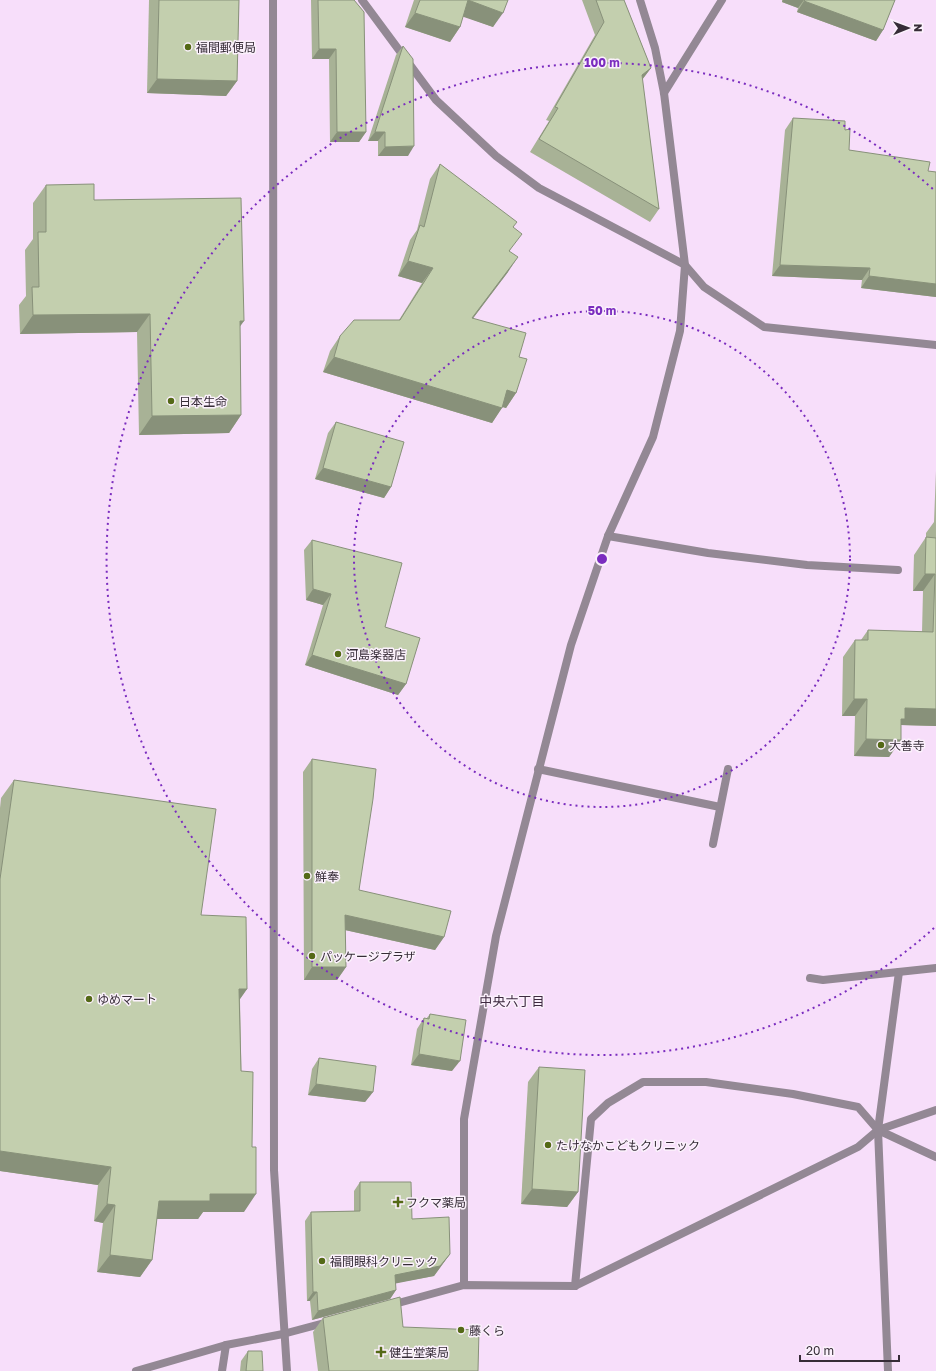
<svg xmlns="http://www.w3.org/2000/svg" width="936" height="1371" font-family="'Golos Text','Noto Sans JP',sans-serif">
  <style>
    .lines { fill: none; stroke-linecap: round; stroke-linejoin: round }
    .service { stroke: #938894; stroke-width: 8 }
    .minor { stroke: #938894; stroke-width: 8 }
    .tertiary { stroke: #938894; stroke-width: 8 }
    .wall { fill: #a8b296 }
    .shaded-wall { fill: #88917a }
    .building { fill: #c3cfae; stroke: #88917a }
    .ring { fill: none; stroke: #7b2cbf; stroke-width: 2; stroke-dasharray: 2 4 }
    .poi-dot { fill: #546916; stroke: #fbf1fc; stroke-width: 1.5 }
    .labels { text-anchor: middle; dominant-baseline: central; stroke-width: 3; stroke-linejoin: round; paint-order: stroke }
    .poi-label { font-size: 12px; fill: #362c37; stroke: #fbf1fc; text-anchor: start }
    .neighbourhood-label { font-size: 13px; fill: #3e2a40; stroke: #fbf1fc }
    .centre { fill: #7b2cbf; stroke: #fbf1fc; stroke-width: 2 }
    .ring-label { font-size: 12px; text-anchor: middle; font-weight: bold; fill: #7b2cbf; stroke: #fbf1fc; stroke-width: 3; stroke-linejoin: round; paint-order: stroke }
  </style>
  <rect width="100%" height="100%" fill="#f7defa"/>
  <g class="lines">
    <polyline class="service" points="608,536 708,553 807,565 898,570"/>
    <g class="minor">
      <polyline points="362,0 436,100 496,156 539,188 685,265 704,287 764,327 936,345"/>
      <polyline points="664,93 722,0"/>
      <polyline points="538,769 720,807"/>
      <polyline points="713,844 728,769"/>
      <polyline points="810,978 823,980 936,968"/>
      <polyline points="464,1285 464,1119 496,936 571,645 608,536 653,437 680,331 685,265 664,93 655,48 640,0"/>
      <polyline points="575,1286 591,1119 608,1103 643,1082 706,1082 793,1094 858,1107 878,1130 936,1157"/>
      <polyline points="391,1305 464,1285 575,1286 858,1147 878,1130 936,1110"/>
      <polyline points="136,1371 226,1345 283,1334 328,1322"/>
      <polyline points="222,1371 226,1345"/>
      <polyline points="888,1371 878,1130 899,972"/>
    </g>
    <polyline class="tertiary" points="273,0 274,1170 287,1371"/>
  </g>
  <g class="wall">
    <polygon points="149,0 239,0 237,81 226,96 147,93"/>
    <polygon points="311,0 354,0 366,132 359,142 330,142 329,59 312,59"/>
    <polygon points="414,0 508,0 493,27 463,16 460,27 450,42 405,27"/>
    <polygon points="582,0 624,0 651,68 642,80 659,209 650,222 530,152 549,121 546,120 595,35"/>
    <polygon points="782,0 895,0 883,30 876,41 797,12 798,8 782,2"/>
    <polygon points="403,46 408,156 378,156 378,141 368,141 396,55"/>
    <polygon points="793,118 845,130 849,150 928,171 936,172 936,297 861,288 862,280 772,276 785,130"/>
    <polygon points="440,164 513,227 510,251 508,272 473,318 519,357 516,393 506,408 502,407 492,423 323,372 330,351 340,336 399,320 422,283 398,276 410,240 417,230 430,179"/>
    <polygon points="46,185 94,200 240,326 241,415 229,433 139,435 137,332 20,334 19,305 26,296 25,250 33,239 33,203"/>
    <polygon points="336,422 391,487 384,498 315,479 328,433"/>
    <polygon points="936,471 936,726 901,725 901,740 889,757 854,756 855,716 842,716 843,657 855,640 861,640 868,630 922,632 923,591 913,591 914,555 926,537 926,533 934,522"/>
    <polygon points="312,540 385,627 406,684 398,695 305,665 323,605 306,600 304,550"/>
    <polygon points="312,759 359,890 444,937 435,950 345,930 346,967 337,980 304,980 303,772"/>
    <polygon points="14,780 201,915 247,989 240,999 244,1212 203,1212 198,1219 157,1219 152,1260 140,1277 97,1272 103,1223 94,1221 98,1185 0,1171 0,808 1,798"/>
    <polygon points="430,1014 452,1071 411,1065 417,1029 424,1018 426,1019"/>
    <polygon points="319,1058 373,1092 365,1102 308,1095 312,1069"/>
    <polygon points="539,1067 578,1192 567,1207 521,1204 528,1082"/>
    <polygon points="360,1182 412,1219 450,1254 434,1276 395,1283 396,1290 390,1299 312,1320 310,1301 307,1301 305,1221 311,1212 354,1211 354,1191"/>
    <polygon points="323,1318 403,1327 478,1371 318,1371 313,1332"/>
    <polygon points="248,1351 263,1371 240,1371 241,1361"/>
  </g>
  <g class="shaded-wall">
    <polygon points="468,0 503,13 493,27 458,15"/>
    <polygon points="783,0 804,0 798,8 782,2"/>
    <polygon points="804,1 883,30 876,41 797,12"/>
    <polygon points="415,13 460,27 450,42 405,27"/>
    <polygon points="319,49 336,49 329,59 312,59"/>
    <polygon points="651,68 641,81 642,75"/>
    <polygon points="157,79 237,81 226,96 147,93"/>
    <polygon points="337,132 366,132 359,142 330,142"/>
    <polygon points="375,132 385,132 378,141 368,141"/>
    <polygon points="414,146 408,156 378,156 385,147"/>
    <polygon points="518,257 508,272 462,333 472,318"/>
    <polygon points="408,261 433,268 422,283 398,276"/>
    <polygon points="780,265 870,268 862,280 772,276"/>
    <polygon points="869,276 936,284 936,297 861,288"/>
    <polygon points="150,314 137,332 20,334 33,315"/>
    <polygon points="240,321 244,321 231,339"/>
    <polygon points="334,357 502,408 492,423 323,372"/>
    <polygon points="507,390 516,393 506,408 497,405"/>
    <polygon points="241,415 229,433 139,435 152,416"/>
    <polygon points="323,468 391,487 384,498 315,479"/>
    <polygon points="925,574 935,574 923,591 913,591"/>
    <polygon points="313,589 331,594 323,605 306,600"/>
    <polygon points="312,655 406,684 398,695 305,665"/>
    <polygon points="854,699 867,699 855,716 842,716"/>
    <polygon points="905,708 936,709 936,726 901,725 893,736"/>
    <polygon points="866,739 901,740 889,757 854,756"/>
    <polygon points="345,915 444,937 435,950 336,928"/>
    <polygon points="312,967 346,967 337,980 304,980"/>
    <polygon points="239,989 247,989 235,1006"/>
    <polygon points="419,1054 460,1061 452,1071 411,1065"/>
    <polygon points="316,1084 373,1092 365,1102 308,1095"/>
    <polygon points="0,1151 111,1167 98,1185 0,1171"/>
    <polygon points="532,1189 578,1192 567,1207 521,1204"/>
    <polygon points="210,1194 256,1194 244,1212 203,1212 198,1219 147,1219 159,1201"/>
    <polygon points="107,1204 115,1205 103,1223 94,1221"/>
    <polygon points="450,1254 434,1276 388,1285 395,1275"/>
    <polygon points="110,1255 152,1260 140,1277 97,1272"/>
    <polygon points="396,1290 390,1299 312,1320 318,1311"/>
    <polygon points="313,1292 317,1292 310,1301 307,1301"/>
  </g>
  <g class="building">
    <polygon points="159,0 239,0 237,81 157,79"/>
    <polygon points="318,0 354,0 364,12 366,132 337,132 336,49 319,49"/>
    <polygon points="420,0 508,0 503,13 468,0 460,27 415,13"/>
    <polygon points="596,0 624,0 651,68 642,75 659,209 539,139 558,108 555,107 604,22"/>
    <polygon points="805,0 895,0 883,30 804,1"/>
    <polygon points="403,46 413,59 414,146 385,147 385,132 375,132"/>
    <polygon points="793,118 845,121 845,130 850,129 849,150 930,162 928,171 936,172 936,284 869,276 870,268 780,265"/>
    <polygon points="440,164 517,222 513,227 522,234 509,251 518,257 472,318 526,333 519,357 527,359 516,393 507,390 502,408 334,357 340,336 354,320 400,320 433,268 408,261 420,225 424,227"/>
    <polygon points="94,184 94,200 241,198 244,321 240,321 241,415 152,416 150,314 33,315 32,287 39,287 38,232 46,232 46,185"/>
    <polygon points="336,422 404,442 391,487 323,468"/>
    <polygon points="926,537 936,538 936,709 905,708 905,719 901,719 901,740 866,739 867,699 854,699 855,640 868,640 868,630 933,632 935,574 925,574"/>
    <polygon points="312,540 402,563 385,627 420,638 406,684 312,655 331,594 313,589"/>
    <polygon points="312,759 376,769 373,799 359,890 451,911 444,937 345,915 346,967 312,967"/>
    <polygon points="14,780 216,809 201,915 246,917 247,989 239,989 241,1071 253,1072 252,1147 256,1147 256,1194 210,1194 210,1201 159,1201 152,1260 110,1255 115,1205 107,1204 111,1167 0,1151 0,879"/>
    <polygon points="430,1014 466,1020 460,1061 419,1054 424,1018 429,1019"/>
    <polygon points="319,1058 376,1066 373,1092 316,1084"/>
    <polygon points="539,1067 585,1070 578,1192 532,1189"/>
    <polygon points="360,1182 411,1182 412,1219 449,1217 450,1254 440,1266 395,1275 396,1290 318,1311 317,1292 313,1292 311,1212 360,1211"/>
    <polygon points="400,1297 403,1327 479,1330 478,1371 329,1371 323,1318"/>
    <polygon points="248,1351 262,1351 263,1371 246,1371"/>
  </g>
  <g class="ring">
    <circle cx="602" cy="559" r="248"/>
    <path d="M934 928A496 496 0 1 1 934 190"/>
  </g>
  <g class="poi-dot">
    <circle cx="188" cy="47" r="4"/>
    <circle cx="171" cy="401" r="4"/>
    <circle cx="338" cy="654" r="4"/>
    <circle cx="881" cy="745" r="4"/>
    <circle cx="307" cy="876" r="4"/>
    <circle cx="312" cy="956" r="4"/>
    <circle cx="89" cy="999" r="4"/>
    <circle cx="548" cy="1145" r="4"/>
    <path d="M396 1196h4v4h4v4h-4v4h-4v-4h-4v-4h4z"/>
    <circle cx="322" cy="1261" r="4"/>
    <circle cx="461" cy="1330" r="4"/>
    <path d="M379 1346h4v4h4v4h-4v4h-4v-4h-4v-4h4z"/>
  </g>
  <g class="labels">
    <g class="poi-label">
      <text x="196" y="47">福間郵便局</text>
      <text x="179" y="401">日本生命</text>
      <text x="346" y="654">河島楽器店</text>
      <text x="889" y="745">大善寺</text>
      <text x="315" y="876">鮮奉</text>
      <text x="320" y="956">パッケージプラザ</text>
      <text x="97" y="999">ゆめマート</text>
      <text x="556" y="1145">たけなかこどもクリニック</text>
      <text x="406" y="1202">フクマ薬局</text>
      <text x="330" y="1261">福間眼科クリニック</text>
      <text x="469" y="1330">藤くら</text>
      <text x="389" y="1352">健生堂薬局</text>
    </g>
    <g class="neighbourhood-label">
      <text x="512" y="1001">中央六丁目</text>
    </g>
  </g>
  <circle cx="602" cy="559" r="6" class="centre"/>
  <g class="ring-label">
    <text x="602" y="67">100 m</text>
    <text x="602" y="315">50 m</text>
  </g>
  <g transform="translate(908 28) rotate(89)" stroke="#fbf1fc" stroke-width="3" paint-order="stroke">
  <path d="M0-3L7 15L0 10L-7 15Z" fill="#362c37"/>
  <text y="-6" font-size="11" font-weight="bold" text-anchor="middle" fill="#362c37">N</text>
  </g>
  <path d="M800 1355v6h99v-6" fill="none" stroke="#362c37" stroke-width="2"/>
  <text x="806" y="1355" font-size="12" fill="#362c37" stroke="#fbf1fc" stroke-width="3" paint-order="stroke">20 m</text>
</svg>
